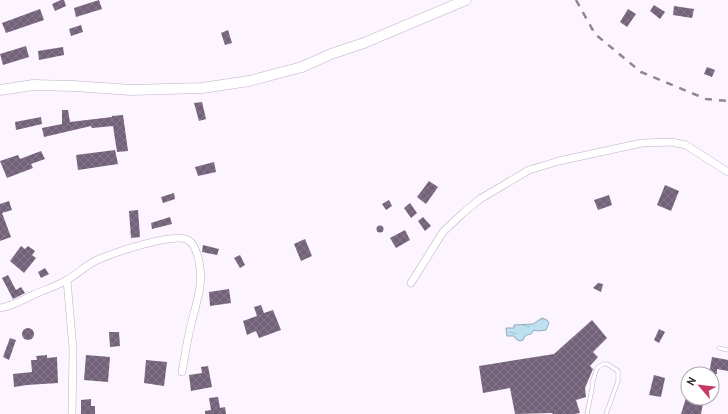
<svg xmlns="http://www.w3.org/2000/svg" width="728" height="414" font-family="'PT Sans',sans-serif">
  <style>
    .water { fill: url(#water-ripples); stroke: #93aab8 }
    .building { fill: url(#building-cross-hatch) }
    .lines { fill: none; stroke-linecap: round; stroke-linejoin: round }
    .service-casing { stroke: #c0aec8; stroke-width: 4.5 }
    .minor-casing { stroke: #c0aec8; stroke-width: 8 }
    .secondary-casing { stroke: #c0aec8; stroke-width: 11 }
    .service { stroke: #fff; stroke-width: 3.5 }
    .minor { stroke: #fff; stroke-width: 7 }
    .secondary { stroke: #fff; stroke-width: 10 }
    .rail { stroke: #8e8792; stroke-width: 2.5; stroke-dasharray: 7 7; stroke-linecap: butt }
  </style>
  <defs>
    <pattern id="water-ripples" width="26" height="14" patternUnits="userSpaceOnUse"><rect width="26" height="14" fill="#bee1f1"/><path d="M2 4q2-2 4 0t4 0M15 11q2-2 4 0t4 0" fill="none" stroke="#a4c1cf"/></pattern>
    <pattern id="building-cross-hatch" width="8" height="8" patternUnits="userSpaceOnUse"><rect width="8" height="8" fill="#73627a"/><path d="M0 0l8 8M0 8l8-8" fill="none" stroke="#86798c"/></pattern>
  </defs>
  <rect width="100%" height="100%" fill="#fcf4ff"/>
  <polygon class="water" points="542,318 547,320 549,323 546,330 538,331 534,330 531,334 526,335 523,340 520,341 516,339 514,336 507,336 506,328 514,328 514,325 533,324"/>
  <g class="building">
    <polygon points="61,0 64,0 66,6 55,11 52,4"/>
    <polygon points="99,0 102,9 76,17 74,8"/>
    <polygon points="654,5 665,12 660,19 650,11"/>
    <polygon points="674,6 694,9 692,18 673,15"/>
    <polygon points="40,9 44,20 6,33 2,23"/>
    <polygon points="628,9 636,14 627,27 620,22"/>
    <polygon points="81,25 83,32 71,36 69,29"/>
    <polygon points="228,30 232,43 225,45 221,33"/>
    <polygon points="26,46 29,57 3,65 0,54"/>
    <polygon points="63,47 64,55 39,60 38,51"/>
    <polygon points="707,67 715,70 712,77 704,74"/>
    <polygon points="202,102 206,119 199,121 194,103"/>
    <polygon points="62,110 68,110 70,122 112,117 112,116 123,115 128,151 117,152 113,126 92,128 91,126 44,137 42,128 62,124"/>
    <polygon points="41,117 42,124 16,130 15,122"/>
    <polygon points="115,150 118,164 78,170 76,155"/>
    <polygon points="41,151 45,159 31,164 33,168 7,178 0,161 18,155 20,159"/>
    <polygon points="214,162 216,172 198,176 195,167"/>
    <polygon points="429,181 438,187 426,204 417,197"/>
    <polygon points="665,185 679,191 671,211 657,205"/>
    <polygon points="174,193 175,199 163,203 161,197"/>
    <polygon points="609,195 612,205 598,210 594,200"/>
    <polygon points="389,200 392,206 386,210 382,204"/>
    <polygon points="9,201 12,210 2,213 11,237 0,241 0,204"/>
    <polygon points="410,203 417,213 411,218 404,208"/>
    <polygon points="138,210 140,237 131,238 129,211"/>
    <polygon points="170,217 172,224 152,229 151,223"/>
    <polygon points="423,217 431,226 425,231 418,221"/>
    <circle cx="380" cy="229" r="3.5"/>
    <polygon points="405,230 410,240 396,248 390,238"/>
    <polygon points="305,239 312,256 301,261 294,244"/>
    <polygon points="203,245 219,249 217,255 202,252"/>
    <polygon points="21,246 25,249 28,246 35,251 32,255 36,258 24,273 10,261"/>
    <polygon points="240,255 245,265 240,268 234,258"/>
    <polygon points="45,268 49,274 41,278 38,272"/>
    <polygon points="8,275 16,290 21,287 25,293 13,299 2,278"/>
    <polygon points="598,283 603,284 601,292 593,288"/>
    <polygon points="229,289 231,303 210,306 209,292"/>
    <polygon points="261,305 264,313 273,310 281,330 259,338 256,331 247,335 243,321 257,316 254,307"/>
    <polygon points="592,320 607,338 593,352 598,357 590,366 593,369 585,388 586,397 576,400 580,413 574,414 553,414 552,413 515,414 510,388 483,393 479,366 554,354"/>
    <circle cx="28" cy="334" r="6"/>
    <polygon points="659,329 665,332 659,343 654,340"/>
    <polygon points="109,332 119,332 120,346 110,347"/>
    <polygon points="10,338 16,340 9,360 3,357"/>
    <polygon points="47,355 47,358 57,357 58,383 27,385 14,387 13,374 32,372 31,360 37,360 36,356"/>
    <polygon points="86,355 110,357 108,382 84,380"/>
    <polygon points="712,357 728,360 728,371 717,369 717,374 709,374"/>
    <polygon points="146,360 167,362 164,386 144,383"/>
    <polygon points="208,366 212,387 191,391 189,375 202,373 201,367"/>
    <polygon points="654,375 665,378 661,397 649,395"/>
    <polygon points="218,397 220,408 225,407 226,414 205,414 205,411 211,410 209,398"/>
    <polygon points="686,398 704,398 701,414 681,414"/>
    <polygon points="91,399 91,406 95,406 95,414 81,414 81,400"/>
  </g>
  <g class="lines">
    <defs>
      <g id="service">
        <polyline points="719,348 728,350"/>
        <polyline points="587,414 592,389 593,380 597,368 603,364 607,364 618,371 618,381 606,414"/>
      </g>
      <g id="minor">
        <polyline points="67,280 73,349 72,414"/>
        <polyline points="411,283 443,232 463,213 480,199 529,170 559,161 642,143 672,142 686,145 728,172"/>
        <path d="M 0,308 C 13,306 22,300 33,295 C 44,290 57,286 67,280 C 78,274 86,265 97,260 C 113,253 174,232 188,240 C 196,245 199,260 200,268 C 203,286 195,307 191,325 C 187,340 185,356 182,372"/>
      </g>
      <polyline id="secondary" points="0,90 33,85 74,86 131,90 202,88 249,81 302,67 331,54 364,43 466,0"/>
    </defs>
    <use href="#service" class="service-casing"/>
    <use href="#minor" class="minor-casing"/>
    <use href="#secondary" class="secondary-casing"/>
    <use href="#service" class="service"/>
    <use href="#minor" class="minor"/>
    <use href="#secondary" class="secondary"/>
    <polyline class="rail" points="576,0 595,34 641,72 706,99 728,101"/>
  </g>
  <g transform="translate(700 386) rotate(298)"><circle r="19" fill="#ffffff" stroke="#aca9ae"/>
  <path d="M0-3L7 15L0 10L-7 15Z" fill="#c73863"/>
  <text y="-6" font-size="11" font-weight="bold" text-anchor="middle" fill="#302934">N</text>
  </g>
</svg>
